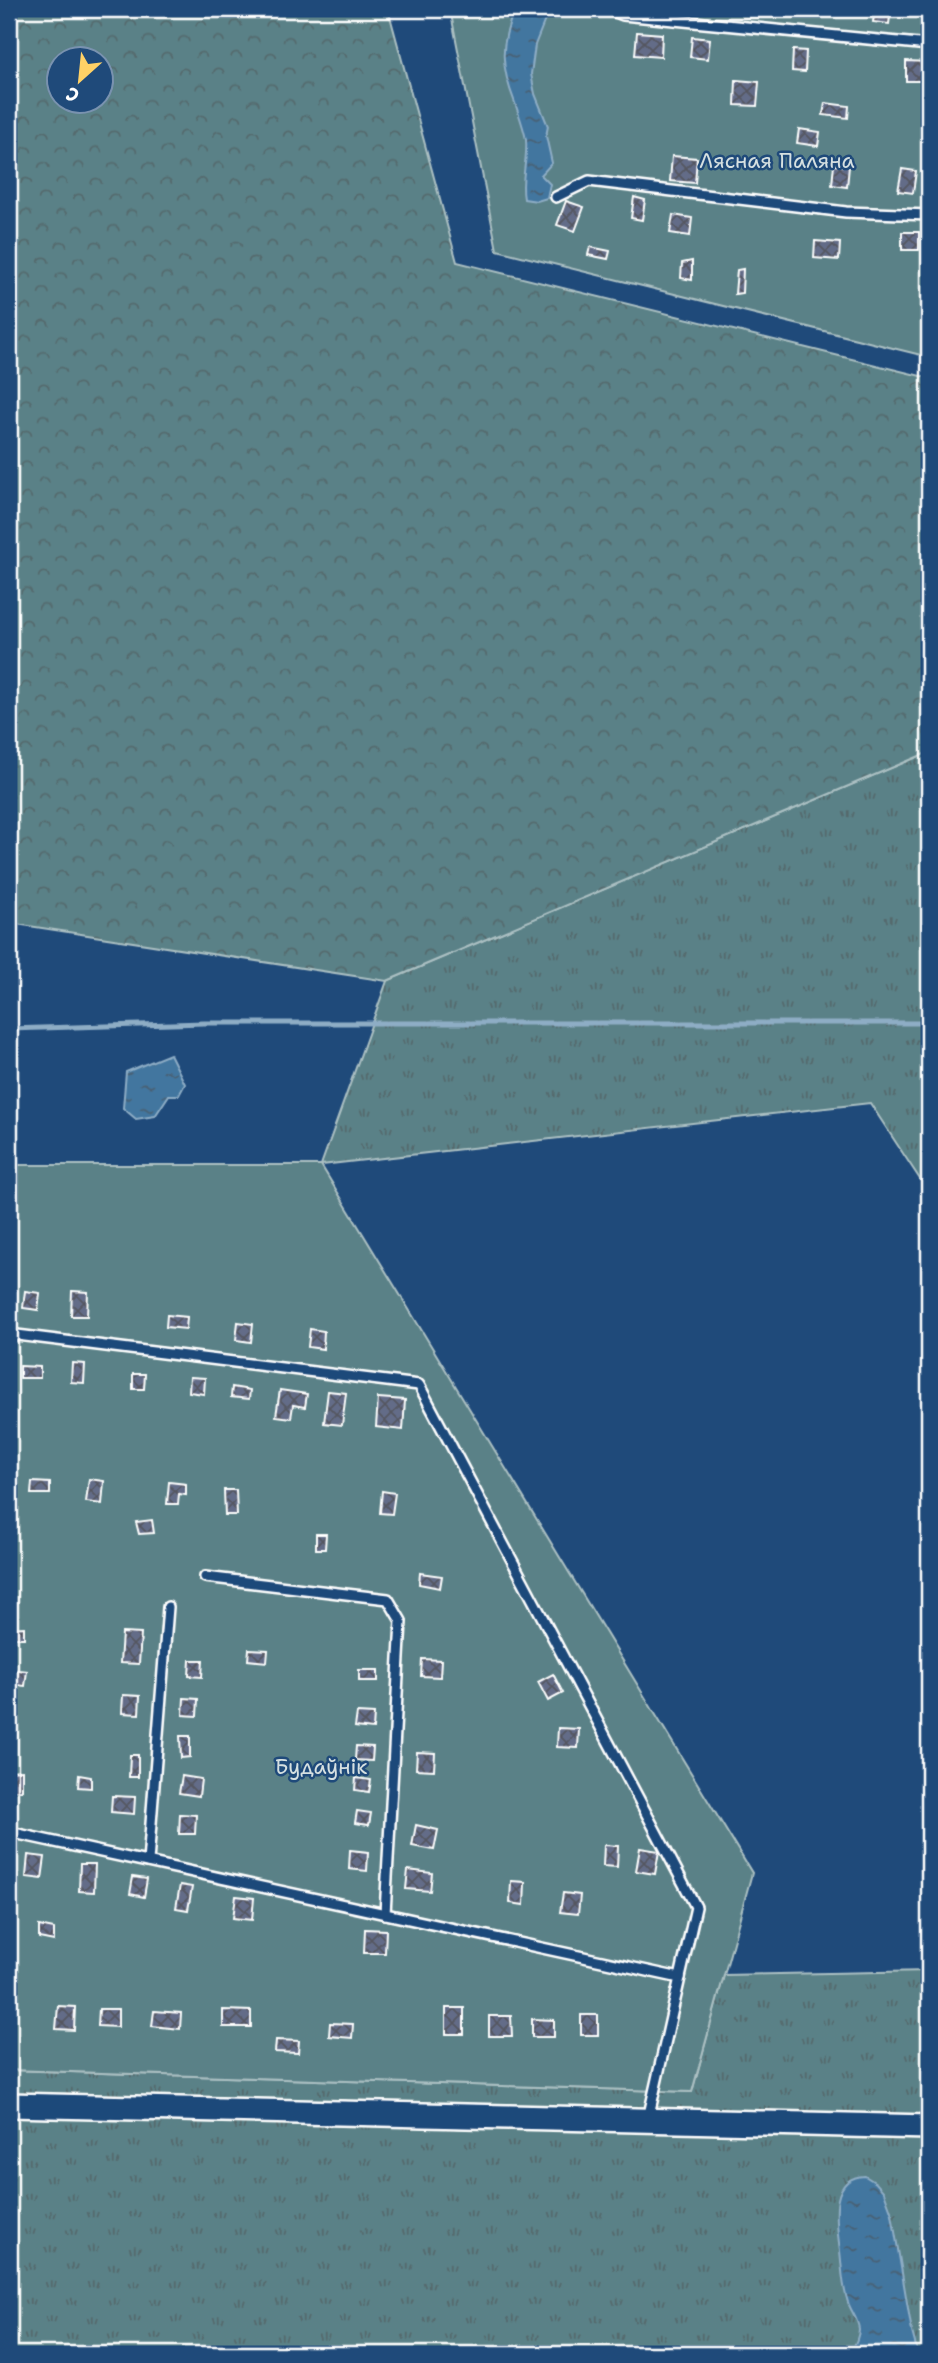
<svg xmlns="http://www.w3.org/2000/svg" width="938" height="2363" font-family="'Shantell Sans',sans-serif">
  <style>
    .grass { fill: url(#grass-tufts); stroke: #acc0c3; stroke-width: 2 }
    .forest { fill: url(#forest-crowns); stroke: #acc0c3; stroke-width: 2; fill-rule: evenodd }
    .garden { fill: #5a8187; stroke: #acc0c3; stroke-width: 2 }
    .water { fill: url(#water-ripples); stroke: #8eadc5; stroke-width: 2 }
    .lines { fill: none; stroke-linecap: round; stroke-linejoin: round }
    .stream { stroke: #8eadc5; stroke-width: 5 }
    .building { fill: url(#building-cross-hatch); stroke: #fff; stroke-width: 2 }
    .service-casing { stroke: #fff; stroke-width: 14 }
    .tertiary-casing { stroke: #fff; stroke-width: 28 }
    .service { stroke: #1f4a7a; stroke-width: 9 }
    .tertiary { stroke: #1f4a7a; stroke-width: 23 }
    .labels { text-anchor: middle; dominant-baseline: central; stroke-width: 5; stroke-linejoin: round; paint-order: stroke }
    .park-label { font-size: 21px; fill: #d6e0e1; stroke: #1f4a7a }
  </style>
  <defs>
    <pattern id="grass-tufts" width="24" height="20" patternUnits="userSpaceOnUse" patternTransform="scale(1.75)"><rect width="24" height="20" fill="#5a8187"/><path d="M3 7l-1-3M5 7V3M7 7l1-3M15 17l-1-3M17 17v-4M19 17l1-3" fill="none" stroke="#54696c"/></pattern>
    <pattern id="forest-crowns" width="20" height="18" patternUnits="userSpaceOnUse" patternTransform="scale(1.75)"><rect width="20" height="18" fill="#5a8187"/><path d="M2 6a3 3 0 1 1 6 0M12 15a3 3 0 1 1 6 0" fill="none" stroke="#54696c"/></pattern>
    <pattern id="water-ripples" width="26" height="14" patternUnits="userSpaceOnUse" patternTransform="scale(1.75)"><rect width="26" height="14" fill="#42769f"/><path d="M2 4q2-2 4 0t4 0M15 11q2-2 4 0t4 0" fill="none" stroke="#485f71"/></pattern>
    <pattern id="building-cross-hatch" width="8" height="8" patternUnits="userSpaceOnUse" patternTransform="scale(1.75)"><rect width="8" height="8" fill="#646c88"/><path d="M0 0l8 8M0 8l8-8" fill="none" stroke="#545761"/></pattern>
  </defs>
  <rect width="100%" height="100%" fill="#1f4a7a"/>
  <filter id="ink" filterUnits="userSpaceOnUse"><feTurbulence type="fractalNoise" baseFrequency=".0143" numOctaves="2"/><feDisplacementMap in="SourceGraphic" scale="14" xChannelSelector="R" yChannelSelector="G"/><feConvolveMatrix kernelMatrix="1 2 1 2 8 2 1 2 1" color-interpolation-filters="sRGB"/></filter>
  <g filter="url(#ink)">
    <g class="grass">
      <polygon points="929,752 929,1193 870,1103 321,1165 387,981"/>
      <polygon points="929,1971 929,2354 9,2354 9,2070 692,2092 724,1975"/>
    </g>
    <path class="forest" d="M 9,9 L 388,9 L 457,262 L 929,378 L 929,752 L 387,981 L 9,923 ZM 60,60 L 102,60 L 102,102 L 60,102 Z"/>
    <g class="garden">
      <polygon points="450,9 929,9 929,357 497,250"/>
      <polygon points="9,1165 321,1165 752,1873 692,2092 9,2070"/>
    </g>
    <g class="water">
      <path d="M 515,9 L 547,9 L 548,12 L 535,45 L 531,74 L 535,94 L 548,126 L 546,136 L 552,163 L 541,175 L 550,184 L 547,198 L 537,201 L 524,199 C 520,179 528,160 526,140 C 524,128 519,115 515,103 C 501,67 499,45 515,9 Z"/>
      <polygon points="170,1054 185,1084 179,1095 169,1095 155,1116 136,1119 123,1108 126,1072"/>
      <path d="M 865,2176 L 876,2183 L 884,2192 L 892,2214 L 912,2332 L 918,2354 L 850,2354 C 854,2347 859,2338 859,2329 C 858,2318 849,2309 847,2299 C 842,2284 842,2267 840,2251 C 837,2225 827,2177 865,2176 Z"/>
    </g>
    <g class="lines">
      <polyline class="stream" points="9,1029 204,1023 929,1023"/>
    </g>
    <g class="building">
      <polygon points="875,9 891,9 889,24 873,22"/>
      <polygon points="637,32 662,34 661,57 635,55"/>
      <polygon points="692,37 710,39 708,59 690,57"/>
      <polygon points="793,50 806,51 805,72 792,71"/>
      <polygon points="906,61 928,62 928,81 906,81"/>
      <polygon points="736,80 759,82 757,106 735,105"/>
      <polygon points="825,103 849,106 848,118 823,115"/>
      <polygon points="799,129 820,132 818,146 797,143"/>
      <polygon points="672,156 697,158 695,183 670,181"/>
      <polygon points="834,165 849,166 847,187 832,185"/>
      <polygon points="902,169 916,171 913,193 898,191"/>
      <polygon points="634,197 645,200 642,220 631,218"/>
      <polygon points="566,201 584,207 575,231 557,225"/>
      <polygon points="673,215 692,218 690,236 670,233"/>
      <rect x="902" y="232" width="17" height="18"/>
      <polygon points="815,241 840,243 839,260 814,258"/>
      <polygon points="590,247 610,251 608,259 588,255"/>
      <polygon points="692,261 692,280 681,278 682,263"/>
      <polygon points="743,269 742,293 735,294 737,270"/>
      <polygon points="25,1291 40,1293 38,1310 23,1308"/>
      <polygon points="72,1291 88,1292 87,1316 71,1316"/>
      <polygon points="167,1315 187,1317 186,1329 166,1327"/>
      <polygon points="238,1322 253,1324 251,1342 236,1340"/>
      <polygon points="310,1329 324,1331 323,1349 308,1347"/>
      <polygon points="72,1363 85,1364 84,1383 71,1382"/>
      <polygon points="20,1366 40,1367 40,1378 20,1378"/>
      <polygon points="133,1374 145,1374 144,1389 133,1389"/>
      <polygon points="190,1377 205,1378 204,1394 189,1392"/>
      <polygon points="232,1387 250,1390 249,1399 231,1397"/>
      <polygon points="280,1390 307,1394 305,1407 293,1405 291,1418 276,1416"/>
      <polygon points="328,1391 346,1393 342,1425 324,1423"/>
      <polygon points="378,1398 405,1400 403,1430 376,1427"/>
      <polygon points="89,1479 104,1481 102,1504 86,1502"/>
      <polygon points="32,1482 50,1483 50,1494 31,1494"/>
      <polygon points="169,1482 186,1484 186,1495 179,1494 178,1504 167,1504"/>
      <polygon points="224,1490 236,1490 237,1515 225,1515"/>
      <polygon points="382,1491 395,1493 392,1514 380,1513"/>
      <polygon points="152,1520 154,1533 139,1534 136,1522"/>
      <polygon points="316,1534 326,1534 325,1549 316,1549"/>
      <polygon points="420,1573 442,1576 440,1588 419,1584"/>
      <polygon points="24,1627 24,1638 9,1638 9,1628"/>
      <polygon points="122,1633 141,1634 139,1664 120,1663"/>
      <polygon points="249,1649 268,1650 267,1662 248,1660"/>
      <polygon points="422,1659 441,1660 440,1677 421,1676"/>
      <polygon points="190,1660 203,1660 202,1677 189,1676"/>
      <polygon points="9,1669 27,1671 25,1686 9,1684"/>
      <rect x="359" y="1670" width="19" height="11"/>
      <polygon points="553,1674 563,1693 548,1701 538,1682"/>
      <polygon points="123,1695 140,1696 139,1714 122,1713"/>
      <polygon points="184,1698 198,1699 197,1716 183,1715"/>
      <polygon points="357,1713 374,1714 373,1729 355,1727"/>
      <polygon points="558,1728 579,1729 578,1748 557,1747"/>
      <polygon points="180,1736 190,1736 190,1757 181,1758"/>
      <polygon points="356,1746 373,1747 372,1761 355,1760"/>
      <polygon points="417,1752 435,1753 434,1770 416,1769"/>
      <polygon points="130,1755 138,1755 138,1777 129,1777"/>
      <polygon points="22,1770 22,1790 9,1791 9,1771"/>
      <polygon points="79,1775 91,1777 91,1788 78,1787"/>
      <polygon points="182,1776 201,1779 199,1796 179,1793"/>
      <polygon points="356,1778 371,1780 369,1792 355,1790"/>
      <polygon points="112,1796 135,1797 134,1814 111,1812"/>
      <polygon points="357,1811 371,1813 369,1825 355,1823"/>
      <polygon points="180,1814 196,1815 195,1834 179,1834"/>
      <polygon points="416,1825 438,1830 434,1850 412,1846"/>
      <polygon points="604,1845 618,1846 617,1867 603,1866"/>
      <polygon points="640,1848 659,1851 655,1874 636,1871"/>
      <polygon points="350,1850 368,1852 367,1871 349,1869"/>
      <polygon points="28,1855 45,1857 42,1879 26,1877"/>
      <polygon points="80,1864 95,1864 94,1892 79,1891"/>
      <polygon points="408,1870 432,1873 430,1891 406,1889"/>
      <polygon points="133,1877 147,1879 144,1897 130,1894"/>
      <polygon points="511,1881 525,1882 524,1905 510,1903"/>
      <polygon points="180,1885 192,1887 188,1910 176,1908"/>
      <polygon points="563,1893 580,1895 578,1914 560,1912"/>
      <polygon points="236,1896 254,1898 252,1920 233,1918"/>
      <polygon points="39,1926 54,1929 54,1941 39,1938"/>
      <polygon points="365,1929 386,1930 385,1953 364,1953"/>
      <polygon points="58,2006 75,2007 74,2030 56,2029"/>
      <rect x="446" y="2008" width="18" height="26"/>
      <polygon points="99,2009 118,2009 118,2027 98,2026"/>
      <polygon points="223,2010 251,2011 251,2027 223,2027"/>
      <polygon points="154,2011 181,2013 180,2029 152,2026"/>
      <rect x="581" y="2015" width="17" height="20"/>
      <polygon points="489,2016 511,2016 512,2036 489,2036"/>
      <polygon points="532,2019 554,2020 554,2037 532,2037"/>
      <polygon points="330,2023 353,2024 352,2038 329,2036"/>
      <polygon points="276,2040 299,2041 298,2053 275,2052"/>
    </g>
    <g class="lines">
      <defs>
        <g id="service">
          <polyline points="608,9 623,15 929,45"/>
          <polyline points="556,197 589,181 846,212 929,215"/>
          <polyline points="9,1334 419,1385 696,1907 648,2119"/>
          <polyline points="205,1577 388,1599 401,1621 385,1914"/>
          <polyline points="9,1832 680,1978"/>
          <polyline points="148,1862 168,1607"/>
        </g>
        <polyline id="tertiary" points="9,2105 929,2127"/>
      </defs>
      <use href="#service" class="service-casing"/>
      <use href="#tertiary" class="tertiary-casing"/>
      <use href="#service" class="service"/>
      <use href="#tertiary" class="tertiary"/>
    </g>
  </g>
  <g class="labels">
    <g class="park-label">
      <text x="777" y="161">Лясная Паляна</text>
      <text x="321" y="1767">Будаўнік</text>
    </g>
  </g>
  <rect width="938" height="2363" fill="none" stroke="#1f4a7a" stroke-width="35"/>
  <rect x="18" y="18" width="903" height="2328" fill="none" stroke="#fff" stroke-width="2.5" filter="url(#ink)"/>
  <g transform="translate(80 80) rotate(207)"><circle r="33" fill="#1f4a7a" stroke="#7992af" stroke-width="2"/>
  <path d="M0-5L12 26L0 18L-12 26Z" fill="#ffd166"/>
  <text y="-10" font-size="19" font-weight="bold" text-anchor="middle" fill="#ffffff">С</text>
  </g>
</svg>
